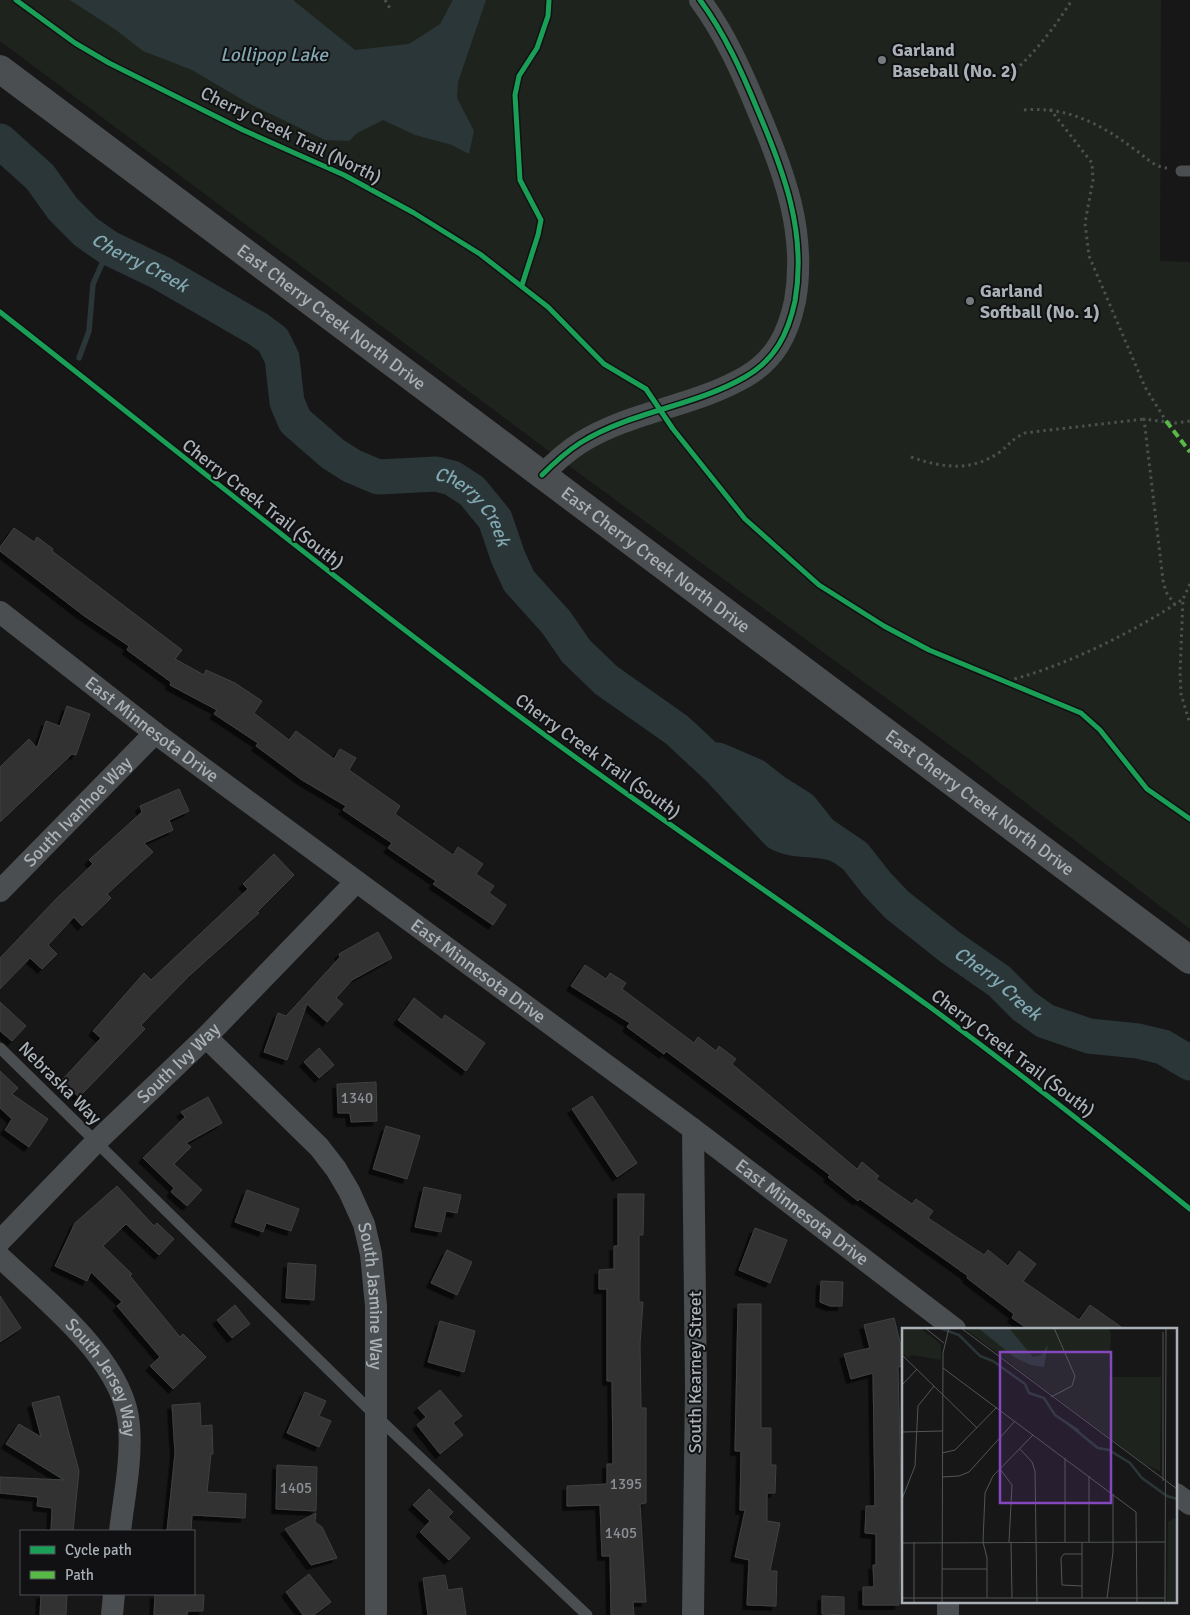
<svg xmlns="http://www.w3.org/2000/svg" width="1190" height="1615" font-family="Signika,sans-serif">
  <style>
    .green { fill: #1e241d }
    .water { fill: #2b3638 }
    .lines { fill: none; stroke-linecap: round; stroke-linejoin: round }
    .stream { stroke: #2b3638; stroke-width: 5.5 }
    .river { stroke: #2b3638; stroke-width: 35 }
    .building { fill: #303031; stroke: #3f4243; filter: url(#shadow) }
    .path { stroke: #4d4f51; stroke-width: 3; stroke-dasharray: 2.5 4; stroke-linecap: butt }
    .service { stroke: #4b4e50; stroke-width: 11 }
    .minor { stroke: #4b4e50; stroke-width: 22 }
    .tertiary { stroke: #4b4e50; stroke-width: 28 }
    .quiet { stroke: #58b947; stroke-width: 4; stroke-dasharray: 8 4; stroke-linecap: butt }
    .cycleway-casing { stroke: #111113; stroke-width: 8 }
    .cycleway { stroke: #1a9f57; stroke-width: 5 }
    .poi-dot { fill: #767b7f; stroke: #111113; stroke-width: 2 }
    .labels { text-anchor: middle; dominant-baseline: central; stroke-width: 4; stroke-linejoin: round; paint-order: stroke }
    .number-label { font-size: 15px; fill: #8b9196 }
    .poi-label { font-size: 18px; font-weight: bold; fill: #a9b1b7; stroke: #111113; text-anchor: start }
    .street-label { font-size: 18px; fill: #a9b1b7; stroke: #111113 }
    .water-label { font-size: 19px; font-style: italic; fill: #81a7b1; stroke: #111113 }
    .inset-river { fill: none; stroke: #2b3638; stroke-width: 2.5 }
    .inset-road { fill: none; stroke: #515557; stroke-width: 1 }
    .view { fill: #8447bd; fill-opacity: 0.15; stroke: #8447bd; stroke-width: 2.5 }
    .inset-edge { fill: none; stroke: #a9b1b7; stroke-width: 2.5 }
  </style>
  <defs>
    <filter id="shadow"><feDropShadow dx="-4.5" dy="4.5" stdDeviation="0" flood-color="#0009"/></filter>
  </defs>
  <rect width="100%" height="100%" fill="#171717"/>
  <polygon class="green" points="0,0 1161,0 1160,261 1190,262 1190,929 965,756 542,446 0,41"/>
  <polygon class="water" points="70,0 293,0 355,50 409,44 440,24 453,0 486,0 458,82 457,98 474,131 469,154 452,145 415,135 383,120 357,133 349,141 325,140 248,103 192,70 143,51 116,30"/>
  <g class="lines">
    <polyline class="stream" points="79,358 89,331 93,284 109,248"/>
    <g class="river">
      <path id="s1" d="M 0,141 L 40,177 L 63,209 L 86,232 L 109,248 L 161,273 L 258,329 L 273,340 L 282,358 L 287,402 L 295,421 L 333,454 L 352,466 L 378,477 L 436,474 L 452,478 L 472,491 L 495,519 L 508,557 L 519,581 L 556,622 L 576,651 L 606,680 L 677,730 L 719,769 L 778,833 C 797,843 818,837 838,845"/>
      <path id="s2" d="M 718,760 L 755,776 L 774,791 L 801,808 L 821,833 L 855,856 L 877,884 L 897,905 L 950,947 L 999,981 L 1024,1006 L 1045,1021 L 1089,1036 L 1138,1041 L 1163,1047 L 1190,1063"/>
    </g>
  </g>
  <g class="building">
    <polygon points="14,528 34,542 37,537 53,549 52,551 182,650 175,659 204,675 206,670 235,683 262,701 254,713 289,740 296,731 334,759 340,749 356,758 349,770 400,806 395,814 453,855 458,847 483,864 476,874 494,886 489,893 506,905 493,925 433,884 436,881 388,848 392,843 343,810 346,806 302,780 256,746 258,743 214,714 217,710 170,685 171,682 127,650 129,646 83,615 0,551 0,547"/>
    <polygon points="67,706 90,714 76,755 72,754 0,822 0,767 29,739 37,748 46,721 60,726"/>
    <polygon points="179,789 189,811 169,820 173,830 144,843 153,852 107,894 111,898 82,926 74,917 48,945 57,954 42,969 30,958 0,989 0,958 56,899 93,864 89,860 142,812 140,806"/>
    <polygon points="274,854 294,875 257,912 259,913 189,976 141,1025 145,1029 79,1097 61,1081 101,1038 93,1031 144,973 151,980 248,889 243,884"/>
    <polygon points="378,932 392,958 352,980 336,998 343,1004 327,1022 307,1004 287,1060 264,1052 278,1013 286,1016 340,957 339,954"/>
    <polygon points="585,965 606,979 610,973 626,983 622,989 694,1043 698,1037 716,1051 719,1046 736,1059 732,1064 857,1169 862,1162 879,1176 876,1179 912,1204 916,1199 933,1211 928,1218 984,1255 988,1250 1008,1266 1019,1251 1036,1264 1023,1281 1079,1320 1090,1305 1124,1329 1028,1329 1012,1318 1014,1314 967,1278 968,1276 860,1199 858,1201 828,1177 830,1175 726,1096 666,1051 664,1054 627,1027 630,1023 571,986"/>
    <polygon points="414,998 442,1020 445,1015 485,1043 466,1071 398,1020"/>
    <polygon points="0,1002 26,1026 12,1041 0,1031"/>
    <polygon points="319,1048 334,1065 319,1078 304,1062"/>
    <polygon points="0,1071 18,1088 12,1094 48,1119 29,1147 5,1130 12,1119 0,1108"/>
    <polygon points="376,1082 377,1121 351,1122 350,1113 338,1113 337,1084"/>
    <polygon points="592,1096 637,1163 617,1177 572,1109"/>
    <polygon points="208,1097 222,1123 186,1143 191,1147 174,1164 202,1190 187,1206 171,1192 174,1188 143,1158 185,1117 181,1112"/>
    <polygon points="386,1126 420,1136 407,1179 373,1169"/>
    <polygon points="117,1186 154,1226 157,1223 174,1239 159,1255 126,1224 103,1246 132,1274 130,1276 180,1337 183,1334 206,1357 173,1389 150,1366 160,1357 117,1306 122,1302 91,1272 87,1281 55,1266 75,1223"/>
    <polygon points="424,1187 461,1195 457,1213 446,1211 441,1232 415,1227"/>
    <polygon points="247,1190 299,1209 291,1231 266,1223 263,1232 235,1222"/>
    <polygon points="618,1194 644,1194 643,1235 639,1235 639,1302 643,1302 640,1344 641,1408 646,1408 646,1503 640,1504 646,1602 633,1602 634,1615 611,1615 610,1556 602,1556 600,1505 567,1506 567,1486 607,1484 607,1464 613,1464 612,1381 607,1381 607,1289 599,1289 599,1270 614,1269 614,1246 618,1246"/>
    <polygon points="755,1228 787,1240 770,1283 739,1270"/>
    <polygon points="447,1250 472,1262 457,1295 431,1283"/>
    <polygon points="288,1263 316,1265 314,1300 286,1298"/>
    <polygon points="821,1281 843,1282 842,1306 830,1306 820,1302"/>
    <polygon points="0,1296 21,1328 0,1342"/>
    <polygon points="738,1304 761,1304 761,1428 771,1428 771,1465 776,1465 775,1493 767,1493 767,1521 780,1523 770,1571 777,1571 776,1606 747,1605 749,1560 735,1557 745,1510 740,1510 741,1451 735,1451"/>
    <polygon points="235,1305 250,1324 232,1338 217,1320"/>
    <polygon points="894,1318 904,1358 904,1366 898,1367 901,1492 899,1605 863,1605 863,1587 874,1587 873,1565 876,1565 876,1534 865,1533 866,1506 875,1506 873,1373 851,1379 844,1354 870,1348 864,1325"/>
    <polygon points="440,1321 475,1331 464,1372 428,1362"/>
    <polygon points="440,1390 462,1416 453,1423 463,1435 440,1454 417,1425 426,1417 418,1408"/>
    <polygon points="305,1392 326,1401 319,1416 331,1421 319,1447 287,1433"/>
    <polygon points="59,1396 79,1471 73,1531 51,1531 52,1508 37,1506 38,1497 0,1493 0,1477 64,1480 6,1444 19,1424 41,1437 32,1403"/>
    <polygon points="200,1403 201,1426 212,1425 213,1454 211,1454 207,1492 246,1494 245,1518 192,1515 191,1531 167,1531 175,1453 172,1405"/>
    <polygon points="277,1465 317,1467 316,1511 276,1509"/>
    <polygon points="429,1489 453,1512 448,1517 470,1538 449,1560 420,1532 430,1521 413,1505"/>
    <polygon points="316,1513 315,1522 322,1527 337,1558 311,1565 285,1529"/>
    <polygon points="309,1574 331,1602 314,1615 303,1615 286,1592"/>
    <polygon points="445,1575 448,1590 462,1588 466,1615 428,1615 423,1578"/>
    <polygon points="41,1594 67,1594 66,1615 40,1615"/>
    <polygon points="155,1594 204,1595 203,1611 188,1611 187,1615 154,1615"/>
    <polygon points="822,1596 844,1597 844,1615 822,1614"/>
  </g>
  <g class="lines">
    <g class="path">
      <polyline points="385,0 391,10"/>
      <path d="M 1005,78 C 1032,58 1054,28 1072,0"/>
      <polyline points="1050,109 1092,163 1093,180 1085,223 1089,256 1145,387 1166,421"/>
      <path d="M 1024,110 C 1066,106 1101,124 1134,149 C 1145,156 1153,167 1167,168"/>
      <path d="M 911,457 C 943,468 971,472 1000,452 C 1010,444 1012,439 1025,433 L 1144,419"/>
      <polyline points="1190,584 1183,599 1180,673 1181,694 1190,724"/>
      <polyline points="1175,605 1166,592 1163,580 1144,419 1176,423 1190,421"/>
      <path d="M 1002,682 C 1060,669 1134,632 1183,599"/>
    </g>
    <g class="service">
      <polyline points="1181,171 1190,171"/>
      <polyline points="0,1048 377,1417 587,1615"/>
    </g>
    <g class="minor">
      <path d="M 542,475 C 554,463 566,452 580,443 C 631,411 693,407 745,377 C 775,360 788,334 795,301 C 807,233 784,172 758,111 C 742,72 725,34 700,0"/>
      <path id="s3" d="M 0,612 L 155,733 L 693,1129 L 955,1329"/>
      <path id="s4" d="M 0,891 L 155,733"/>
      <path id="s5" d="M 206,1037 L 319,1147 L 336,1169 L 349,1191 L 364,1224 L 371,1254 L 376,1306 L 376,1615"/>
      <path id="s6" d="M 0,1241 L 95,1143 L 206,1037 L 356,882"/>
      <path id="s7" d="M 0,1257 C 45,1300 124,1360 129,1425 C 132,1460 124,1497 120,1531"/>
      <polyline points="1176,1494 1190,1504"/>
      <polyline points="112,1615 114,1594"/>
      <polyline points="693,1615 696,1387 693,1129"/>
      <polyline points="948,1615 948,1601"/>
    </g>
    <path class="tertiary" id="s8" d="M 0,69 L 1190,960"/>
    <polyline class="quiet" points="1166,421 1190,452"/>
    <defs>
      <g id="cycleway">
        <polyline points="16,0 75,43 109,63 243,130 344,175 414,213 480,254 548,307 604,364 646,389 673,429 745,519 819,585 884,626 929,650 1081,713 1100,730 1147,789 1190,819"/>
        <polyline points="522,285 538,235 541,220 520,180 515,95 519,76 537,48 548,16 549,0"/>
        <path d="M 0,312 C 179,452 355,596 538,730 C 667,825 800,913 930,1007 C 1018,1072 1105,1140 1190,1209"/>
        <path d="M 542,475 C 554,463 566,452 580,443 C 631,411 693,407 745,377 C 775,360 788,334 795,301 C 807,233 784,172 758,111 C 742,72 725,34 700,0"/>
      </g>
    </defs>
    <use href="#cycleway" class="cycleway-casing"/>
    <use href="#cycleway" class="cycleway"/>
  </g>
  <g class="poi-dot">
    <circle cx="882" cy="60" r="5"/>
    <circle cx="970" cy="301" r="5"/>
  </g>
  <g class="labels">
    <g class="number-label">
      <text x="357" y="1098">1340</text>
      <text x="626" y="1484">1395</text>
      <text x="296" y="1488">1405</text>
      <text x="621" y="1533">1405</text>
    </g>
    <g class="poi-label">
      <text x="892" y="50">Garland<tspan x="892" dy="21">Baseball (No. 2)</tspan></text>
      <text x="980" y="291">Garland<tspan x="980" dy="21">Softball (No. 1)</tspan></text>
    </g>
    <g class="street-label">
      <text transform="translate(291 135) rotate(26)">Cherry Creek Trail (North)</text>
      <text stroke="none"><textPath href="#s8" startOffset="414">East Cherry Creek North Drive</textPath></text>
      <text transform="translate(263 504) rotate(38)">Cherry Creek Trail (South)</text>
      <text stroke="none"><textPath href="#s8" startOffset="819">East Cherry Creek North Drive</textPath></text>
      <text stroke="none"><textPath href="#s3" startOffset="192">East Minnesota Drive</textPath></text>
      <text transform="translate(598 756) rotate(36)">Cherry Creek Trail (South)</text>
      <text stroke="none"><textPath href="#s8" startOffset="1224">East Cherry Creek North Drive</textPath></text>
      <text stroke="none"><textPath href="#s4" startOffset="111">South Ivanhoe Way</textPath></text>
      <text stroke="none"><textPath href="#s3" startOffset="598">East Minnesota Drive</textPath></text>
      <text transform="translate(1013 1053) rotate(37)">Cherry Creek Trail (South)</text>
      <text stroke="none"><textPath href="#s6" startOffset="252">South Ivy Way</textPath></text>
      <text transform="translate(60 1083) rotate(45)">Nebraska Way</text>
      <text stroke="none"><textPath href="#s3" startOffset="1002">East Minnesota Drive</textPath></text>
      <text stroke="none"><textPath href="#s5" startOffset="320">South Jasmine Way</textPath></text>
      <text transform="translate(695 1372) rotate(-90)">South Kearney Street</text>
      <text stroke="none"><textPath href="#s7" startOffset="161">South Jersey Way</textPath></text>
    </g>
    <g class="water-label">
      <text x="274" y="55">Lollipop Lake</text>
      <text stroke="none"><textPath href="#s1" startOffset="188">Cherry Creek</textPath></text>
      <text stroke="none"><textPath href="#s1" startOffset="638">Cherry Creek</textPath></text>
      <text stroke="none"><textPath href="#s2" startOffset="362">Cherry Creek</textPath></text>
    </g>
  </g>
  <g transform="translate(902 1328)">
    <rect width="275" height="275" fill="#171717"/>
    <path d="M 0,0 L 18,0 L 35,13 L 39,17 L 39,32 L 10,27 L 6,30 L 0,24 ZM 62,0 L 207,0 L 209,7 L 207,49 L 259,49 L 258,143 L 244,137 ZM 272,190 L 275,192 L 275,275 L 265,275 L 266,194 Z" fill="#1e241d"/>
    <path d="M 76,0 L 107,0 L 131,29 L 139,27 L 146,17 L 142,39 L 129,37 L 112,29 Z" fill="#2b3638"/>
    <path class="inset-river" d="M 38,0 L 57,7 L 78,28 L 91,33 L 123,56 L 127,65 L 142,70 L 153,87 L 177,103M 165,95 L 196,120 L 207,122 L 228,135 L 240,150 L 265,168 L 275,171"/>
    <path class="inset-road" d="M 23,0 L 42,15M 59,0 L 275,161M 261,4 L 261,153M 0,27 L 75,100M 41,40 L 234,184 L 235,275M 0,57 L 15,41M 149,69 L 170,58 L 173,48 L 152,0M 0,104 L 40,103M 118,121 L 130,134 L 133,143 L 135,275M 40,125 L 53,122 L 95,79M 98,141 L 110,157 L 107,214M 40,149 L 57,148 L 67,144 L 113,93M 0,171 L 13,138 L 16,78 L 32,58M 12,214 L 12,275M 109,214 L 110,270M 163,214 L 163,130M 180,214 L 180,270M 187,214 L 187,148M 0,215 L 263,214M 180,226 L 162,226 L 159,230 L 160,257 L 180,258M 40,241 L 85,241M 0,270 L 263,270M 85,270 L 85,230 L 81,214 L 83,165 L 91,148 L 131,107M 205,270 L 211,224 L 211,166M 40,275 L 41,25 L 47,0M 263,275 L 264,0"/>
    <path class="view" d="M 98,24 L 209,24 L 209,175 L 98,175 Z"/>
    <rect width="275" height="275" class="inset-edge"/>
  </g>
  <rect x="20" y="1530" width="175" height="65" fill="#111113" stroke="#4e5155"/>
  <rect x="30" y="1546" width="25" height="8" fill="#1a9f57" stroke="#4e5155"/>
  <text x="65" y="1555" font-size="15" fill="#a9b1b7">Cycle path</text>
  <rect x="30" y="1571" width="25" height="8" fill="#58b947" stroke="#4e5155"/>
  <text x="65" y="1580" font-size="15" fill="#a9b1b7">Path</text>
</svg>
